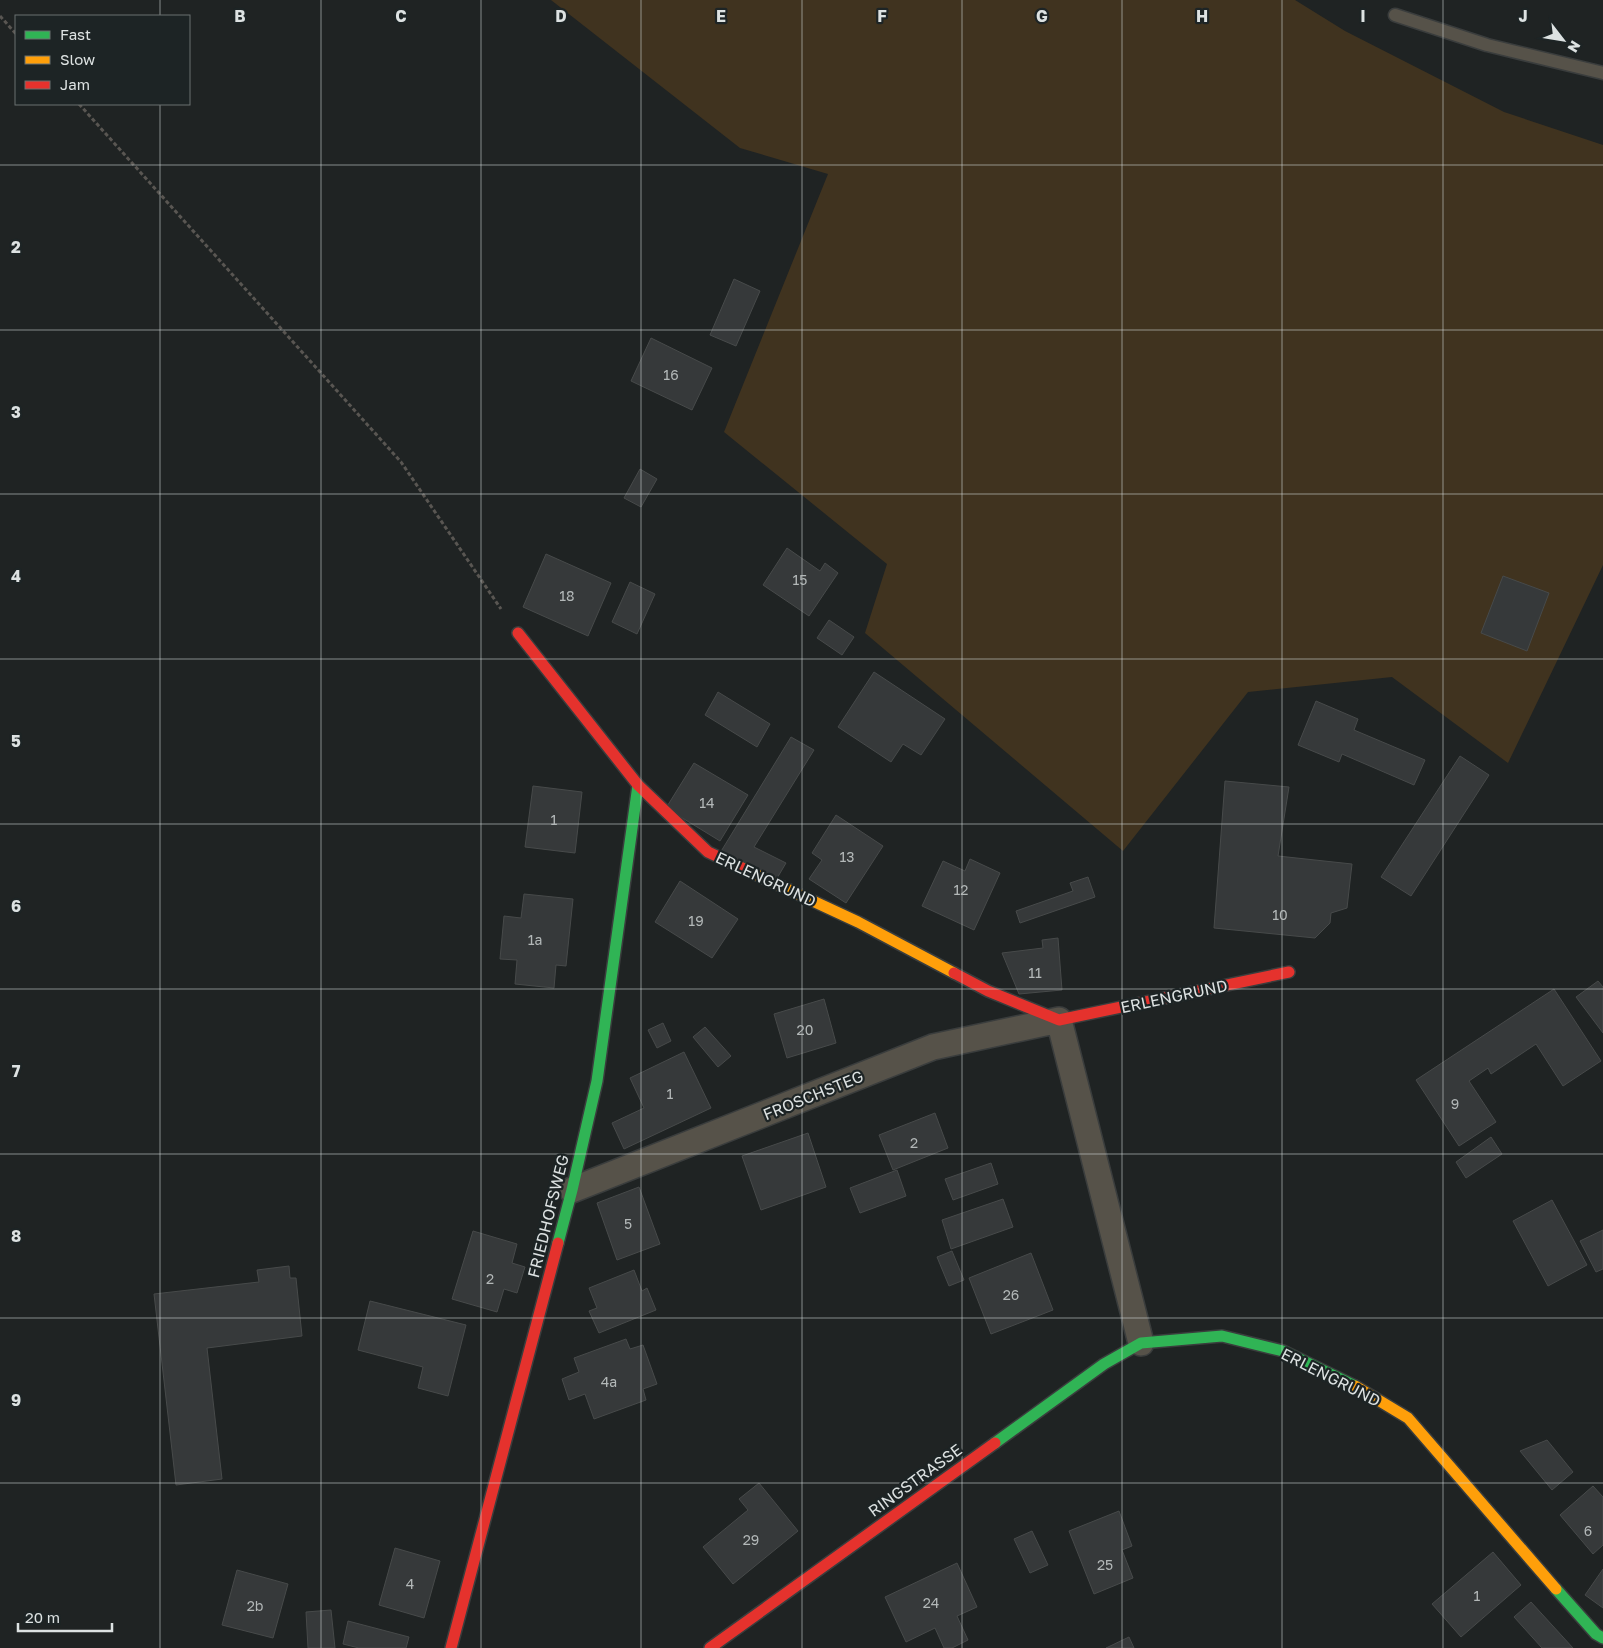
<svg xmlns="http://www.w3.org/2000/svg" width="1603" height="1648" font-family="'Golos Text',sans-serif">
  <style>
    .green { fill: #40331f }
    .building { fill: #36393a; stroke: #474a4a }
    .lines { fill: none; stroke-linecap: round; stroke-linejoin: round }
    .lane-casing { stroke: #3a3d3d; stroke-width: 15 }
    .street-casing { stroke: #3a3d3d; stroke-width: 28 }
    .fast-casing { stroke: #3a3d3d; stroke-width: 14 }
    .slow-casing { stroke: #3a3d3d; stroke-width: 14 }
    .jam-casing { stroke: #3a3d3d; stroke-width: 14 }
    .path { stroke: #595652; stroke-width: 3; stroke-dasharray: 4 2.5; stroke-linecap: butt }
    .lane { stroke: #565249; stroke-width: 12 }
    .street { stroke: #565249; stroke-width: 25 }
    .fast { stroke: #30b455; stroke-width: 11 }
    .slow { stroke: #ff9f0a; stroke-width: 11 }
    .jam { stroke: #e5322d; stroke-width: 11 }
    .grid { fill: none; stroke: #dde2e2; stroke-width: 1; stroke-opacity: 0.55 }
    .labels { text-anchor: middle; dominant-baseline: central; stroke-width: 4.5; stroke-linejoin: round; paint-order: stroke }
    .number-label { font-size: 14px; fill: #b3b8b8 }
    .street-label { font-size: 16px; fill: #dde2e2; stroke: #1d2425 }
    .grid-label { font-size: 16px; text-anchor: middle; font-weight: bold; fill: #dde2e2; stroke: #1d2425; stroke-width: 4.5; stroke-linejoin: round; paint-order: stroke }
  </style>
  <rect width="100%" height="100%" fill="#1f2323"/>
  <polygon class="green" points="551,0 1295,0 1345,31 1504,112 1603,145 1603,565 1508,763 1392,677 1248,692 1123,851 865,633 887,564 724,432 828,174 740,148"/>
  <g class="building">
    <polygon points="734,279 760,291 736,346 710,335"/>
    <polygon points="651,338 712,368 692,410 631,381"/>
    <polygon points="640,469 657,479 641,507 624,498"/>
    <polygon points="787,548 820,571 825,563 838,573 809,616 763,585"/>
    <polygon points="546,554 611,583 588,636 523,607"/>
    <polygon points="1503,576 1549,593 1527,651 1481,633"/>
    <polygon points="630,582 655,594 637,634 612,622"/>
    <polygon points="829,620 854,637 842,655 817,638"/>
    <polygon points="874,672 945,719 921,755 903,744 891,762 838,727"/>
    <polygon points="718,692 770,724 757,747 705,715"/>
    <polygon points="1316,701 1358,719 1354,730 1425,760 1414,785 1342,754 1339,762 1298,745"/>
    <polygon points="791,737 814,750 754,847 786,863 776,880 720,853"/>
    <polygon points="1460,756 1489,775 1411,896 1381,877"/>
    <polygon points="694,763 748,795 720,841 666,808"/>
    <polygon points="1225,781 1289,787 1278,856 1352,864 1347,908 1331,913 1330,923 1315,938 1214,928"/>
    <polygon points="533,786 582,792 575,853 525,847"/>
    <polygon points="836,815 883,846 846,903 809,879 822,860 812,853"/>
    <polygon points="970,859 1000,873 974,930 922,906 943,861 965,871"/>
    <polygon points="1088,877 1095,897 1020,923 1016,911 1073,891 1070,883"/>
    <polygon points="680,881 738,919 712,958 655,922"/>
    <polygon points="524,894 573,899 566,966 556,965 554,988 515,984 517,960 500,959 504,916 521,918"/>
    <polygon points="1058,938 1062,990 1019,994 1002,953 1043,948 1042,940"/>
    <polygon points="1598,981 1603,987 1603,1033 1576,997"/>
    <polygon points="1554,989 1601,1061 1563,1086 1536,1044 1491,1074 1488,1068 1469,1081 1496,1122 1459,1146 1416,1080"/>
    <polygon points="824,999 836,1043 787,1058 774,1014"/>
    <polygon points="663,1023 671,1041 657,1048 648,1030"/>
    <polygon points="705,1027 731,1056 718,1067 693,1037"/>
    <polygon points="684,1052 711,1108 624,1149 612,1123 644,1108 630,1078"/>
    <polygon points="935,1113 948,1148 893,1170 879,1135"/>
    <polygon points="808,1133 826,1187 761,1210 742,1156"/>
    <polygon points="1491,1137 1502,1154 1466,1178 1456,1162"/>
    <polygon points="991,1163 998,1184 953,1200 945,1179"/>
    <polygon points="897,1170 906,1196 860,1213 850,1188"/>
    <polygon points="639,1187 660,1244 617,1260 597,1203"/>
    <polygon points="1003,1199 1013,1227 951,1249 942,1220"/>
    <polygon points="1552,1200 1587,1265 1548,1286 1513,1221"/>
    <polygon points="1603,1230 1603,1269 1596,1272 1580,1241"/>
    <polygon points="473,1231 517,1244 512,1263 525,1267 517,1293 504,1289 497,1312 452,1299"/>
    <polygon points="952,1251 964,1280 949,1286 937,1257"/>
    <polygon points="1031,1253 1053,1310 991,1334 969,1278"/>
    <polygon points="289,1266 290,1278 296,1278 302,1336 207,1348 222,1479 176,1485 154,1294 259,1282 257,1270"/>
    <polygon points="634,1270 642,1291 647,1288 656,1310 599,1333 589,1311 597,1308 589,1288"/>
    <polygon points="370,1301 466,1325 448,1396 418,1388 423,1367 358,1350"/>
    <polygon points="626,1339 630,1349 643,1345 657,1384 643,1389 646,1400 594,1419 585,1394 569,1400 562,1379 579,1372 574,1358"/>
    <polygon points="1547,1440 1573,1472 1552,1490 1520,1451"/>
    <polygon points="759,1483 798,1531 733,1584 703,1547 748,1510 739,1499"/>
    <polygon points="1593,1486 1603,1497 1603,1545 1593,1554 1560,1515"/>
    <polygon points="1119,1511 1132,1546 1122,1550 1133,1578 1094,1594 1069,1531"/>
    <polygon points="1032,1531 1048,1565 1030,1573 1014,1539"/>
    <polygon points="395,1548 440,1561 424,1618 379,1605"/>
    <polygon points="1493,1552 1521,1585 1461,1637 1432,1604"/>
    <polygon points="957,1563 977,1607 957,1616 968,1640 952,1648 944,1648 935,1628 906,1642 885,1597"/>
    <polygon points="1603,1569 1603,1608 1585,1595"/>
    <polygon points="237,1570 288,1584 273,1638 222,1625"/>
    <polygon points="1531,1602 1573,1648 1542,1648 1514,1617"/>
    <polygon points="331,1610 335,1648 308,1648 306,1612"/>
    <polygon points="348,1621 409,1637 406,1648 359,1648 343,1644"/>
    <polygon points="1129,1637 1134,1648 1106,1648"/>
  </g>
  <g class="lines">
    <defs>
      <polyline id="lane" points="1395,15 1487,45 1603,73"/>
      <polyline id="street" points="572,1190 933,1047 1059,1020 1141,1343"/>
      <g id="fast">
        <polyline points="558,1243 572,1190 597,1081 638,785"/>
        <polyline points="995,1443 1104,1364 1141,1343 1222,1336 1283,1351 1355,1386"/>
        <polyline points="1556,1589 1596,1634 1603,1638"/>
      </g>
      <g id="slow">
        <polyline points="742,868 858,922 954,973"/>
        <polyline points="1355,1386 1408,1418 1556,1589"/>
      </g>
      <g id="jam">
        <polyline points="518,633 638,785 708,852 742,868"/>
        <polyline points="954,973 988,991 1059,1020 1289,972"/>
        <polyline points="451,1648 558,1243"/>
        <polyline points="710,1648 995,1443"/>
      </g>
    </defs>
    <use href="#lane" class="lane-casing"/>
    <use href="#street" class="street-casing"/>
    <use href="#fast" class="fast-casing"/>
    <use href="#slow" class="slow-casing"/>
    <use href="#jam" class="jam-casing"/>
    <g class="path">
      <polyline points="0,16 16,34"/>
      <polyline points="79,104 401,462 501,609"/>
    </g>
    <use href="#lane" class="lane"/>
    <use href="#street" class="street"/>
    <use href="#fast" class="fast"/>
    <use href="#slow" class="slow"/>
    <use href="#jam" class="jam"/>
  </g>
  <path class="grid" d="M 160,0 L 160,16M 321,0 L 321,1648M 481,0 L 481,1648M 641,0 L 641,1648M 802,0 L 802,1648M 962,0 L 962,1648M 1122,0 L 1122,1648M 1282,0 L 1282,1648M 1443,0 L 1443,1648M 160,104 L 160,1648M 0,165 L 1603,165M 0,330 L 1603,330M 0,494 L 1603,494M 0,659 L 1603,659M 0,824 L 1603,824M 0,989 L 1603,989M 0,1154 L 1603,1154M 0,1318 L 1603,1318M 0,1483 L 1603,1483"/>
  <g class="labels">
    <g class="number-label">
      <text x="671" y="374">16</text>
      <text x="800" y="579">15</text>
      <text x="567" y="595">18</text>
      <text x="707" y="802">14</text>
      <text x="554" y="819">1</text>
      <text x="847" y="856">13</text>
      <text x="961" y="889">12</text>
      <text x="1280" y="914">10</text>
      <text x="696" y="920">19</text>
      <text x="535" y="939">1a</text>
      <text x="1035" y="972">11</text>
      <text x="805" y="1029">20</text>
      <text x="670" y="1093">1</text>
      <text x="1455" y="1103">9</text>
      <text x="914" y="1142">2</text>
      <text x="628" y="1223">5</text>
      <text x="490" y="1278">2</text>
      <text x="1011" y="1294">26</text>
      <text x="609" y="1381">4a</text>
      <text x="1588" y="1530">6</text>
      <text x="751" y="1539">29</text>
      <text x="1105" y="1564">25</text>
      <text x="410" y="1583">4</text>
      <text x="1477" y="1595">1</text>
      <text x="931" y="1602">24</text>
      <text x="255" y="1605">2b</text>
    </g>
    <g class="street-label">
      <text transform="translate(766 879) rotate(25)">ERLENGRUND</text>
      <text transform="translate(1174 996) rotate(-12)">ERLENGRUND</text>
      <text transform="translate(813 1095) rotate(-22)">FROSCHSTEG</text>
      <text transform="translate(548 1216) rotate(-76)">FRIEDHOFSWEG</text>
      <text transform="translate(1331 1377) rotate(27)">ERLENGRUND</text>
      <text transform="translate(915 1480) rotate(-36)">RINGSTRASSE</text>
    </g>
  </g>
  <g class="grid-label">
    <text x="240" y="22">B</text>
    <text x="401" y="22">C</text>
    <text x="561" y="22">D</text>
    <text x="721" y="22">E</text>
    <text x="882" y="22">F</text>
    <text x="1042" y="22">G</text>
    <text x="1202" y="22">H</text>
    <text x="1363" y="22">I</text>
    <text x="1523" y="22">J</text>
    <text x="16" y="253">2</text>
    <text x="16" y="418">3</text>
    <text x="16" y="582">4</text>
    <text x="16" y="747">5</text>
    <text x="16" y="912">6</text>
    <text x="16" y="1077">7</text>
    <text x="16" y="1242">8</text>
    <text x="16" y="1406">9</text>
  </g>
  <rect x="15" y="15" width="175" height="90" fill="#1d2425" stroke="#6a7071"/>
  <rect x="25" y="31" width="25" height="8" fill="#30b455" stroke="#6a7071"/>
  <text x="60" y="40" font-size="15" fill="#dde2e2">Fast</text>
  <rect x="25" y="56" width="25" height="8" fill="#ff9f0a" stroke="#6a7071"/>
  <text x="60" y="65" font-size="15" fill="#dde2e2">Slow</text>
  <rect x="25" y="81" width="25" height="8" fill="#e5322d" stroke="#6a7071"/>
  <text x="60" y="90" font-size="15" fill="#dde2e2">Jam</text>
  <g transform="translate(1563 40) rotate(121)" stroke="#1d2425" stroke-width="4" paint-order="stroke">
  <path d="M0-4L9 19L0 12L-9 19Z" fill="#dde2e2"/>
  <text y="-8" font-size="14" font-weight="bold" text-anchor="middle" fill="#dde2e2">N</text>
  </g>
  <path d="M18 1623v8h94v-8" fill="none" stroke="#dde2e2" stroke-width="2.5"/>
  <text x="25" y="1623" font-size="15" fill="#dde2e2" stroke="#1d2425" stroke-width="4" paint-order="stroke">20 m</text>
</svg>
